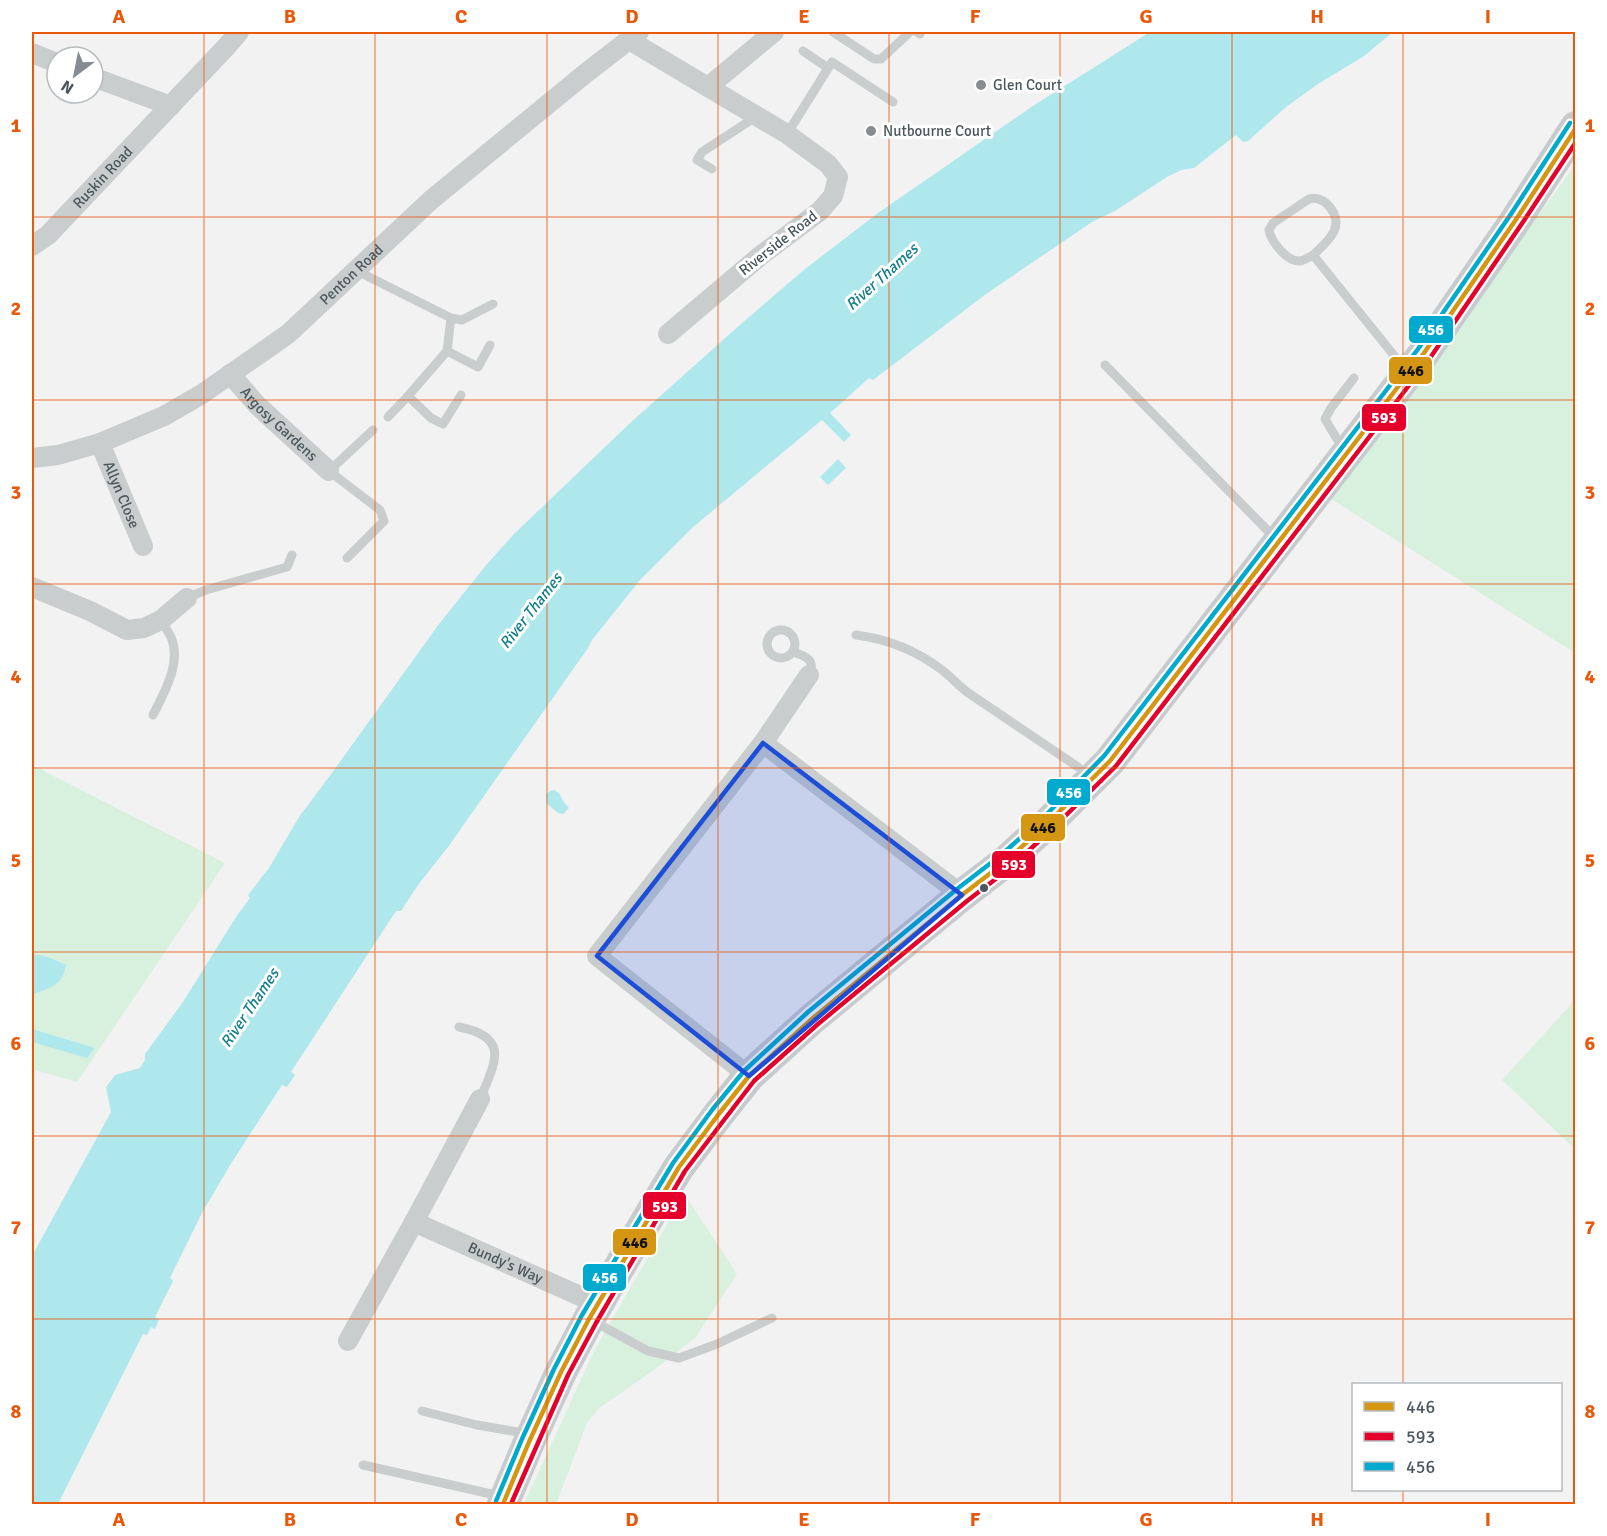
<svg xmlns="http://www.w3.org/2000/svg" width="1607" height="1536" font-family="Signika,sans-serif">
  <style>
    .green { fill: #d8f0de }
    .water { fill: #aee7ec }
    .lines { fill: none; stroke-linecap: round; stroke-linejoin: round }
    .service { stroke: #cacdce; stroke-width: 9 }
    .minor { stroke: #cacdce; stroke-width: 20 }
    .primary { stroke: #c8cbcd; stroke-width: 32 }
    .bus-1-casing { stroke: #fff; stroke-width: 9 }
    .bus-2-casing { stroke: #fff; stroke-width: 9 }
    .bus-3-casing { stroke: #fff; stroke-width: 9 }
    .bus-1 { stroke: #d49613; stroke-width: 4.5 }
    .bus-2 { stroke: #e4002b; stroke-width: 4.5 }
    .bus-3 { stroke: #00a9ce; stroke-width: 4.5 }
    .marked { fill: #1d4ed8; fill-opacity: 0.2; stroke: #1d4ed8; stroke-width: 4.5; stroke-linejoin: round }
    .grid { fill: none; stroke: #e8590c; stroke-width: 1.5; stroke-opacity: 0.55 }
    .poi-dot { fill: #858d92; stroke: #fff; stroke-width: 2 }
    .bus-dot { fill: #4a575e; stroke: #fff; stroke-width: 2 }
    .labels { text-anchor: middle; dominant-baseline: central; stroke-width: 6; stroke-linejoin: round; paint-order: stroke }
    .poi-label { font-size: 15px; fill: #4a575e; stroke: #fff; text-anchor: start }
    .street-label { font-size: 15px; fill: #4a575e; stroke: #fff }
    .water-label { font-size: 16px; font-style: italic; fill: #117f8b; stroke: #fff }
    .line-badge { stroke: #fff; stroke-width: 2 }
    .badge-label { font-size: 16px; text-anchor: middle; font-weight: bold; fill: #fff }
    .pale-badge-label { font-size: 16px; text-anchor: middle; font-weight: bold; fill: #111 }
    .neatline { fill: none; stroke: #e8590c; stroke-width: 2 }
    .grid-label { font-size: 20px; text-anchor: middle; font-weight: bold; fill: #e8590c }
  </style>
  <rect width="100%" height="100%" fill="#f3f2f2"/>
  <g class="green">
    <polygon points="1575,165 1575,653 1331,499"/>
    <polygon points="32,765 225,863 77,1082 32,1069"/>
    <polygon points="1575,1000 1575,1149 1502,1080"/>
    <polygon points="689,1201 737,1274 695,1338 651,1372 598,1409 587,1423 556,1504 524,1504 595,1349 680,1202"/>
  </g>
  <g class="water">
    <polygon points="1150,32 1393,32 1364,56 1318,84 1286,107 1248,141 1243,142 1236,135 1194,168 1181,170 1167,177 1115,211 1092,222 986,294 873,380 869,378 830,413 851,435 844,442 822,420 693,527 640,580 592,640 588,648 448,847 418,885 401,911 396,911 291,1072 295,1075 287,1087 282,1085 232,1162 203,1211 170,1278 173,1281 155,1317 159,1319 155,1329 151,1327 147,1335 143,1334 58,1504 32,1504 32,1256 111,1112 106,1087 115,1075 140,1068 145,1060 145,1054 183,1002 236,917 250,898 248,895 269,868 299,817 329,777 439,624 487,564 514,534 629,424 742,323 805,269 878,213 1033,106"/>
    <polygon points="838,459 846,468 828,485 820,477"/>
    <polygon points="554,790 559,793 563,801 569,808 563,814 558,813 546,803 546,794 550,791"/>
    <path d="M 32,954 L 48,957 L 66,965 C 62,987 50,987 32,995 Z"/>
    <polygon points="32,1029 95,1048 87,1058 32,1042"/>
  </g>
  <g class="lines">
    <g class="service">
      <polyline points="833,32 874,59 881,59 910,32"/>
      <polyline points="917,32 920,34"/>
      <polyline points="803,51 828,68"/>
      <polyline points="787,134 832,62 893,102"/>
      <polyline points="712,169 697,160 702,152 757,116"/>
      <path d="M 1313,255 C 1330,240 1347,224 1327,204 C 1321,199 1316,197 1309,199 L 1273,223 L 1269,230 C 1271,241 1286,261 1299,261 C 1304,261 1309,257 1313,255 L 1405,369"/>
      <polyline points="355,270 451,318 447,351 408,396 431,418 443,424 461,395"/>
      <polyline points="451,318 462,320 493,304"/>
      <polyline points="447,351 478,367 490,345"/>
      <polyline points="1105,365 1275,538"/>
      <polyline points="388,417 408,396"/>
      <polyline points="1345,448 1337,439 1325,419 1331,408 1354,378"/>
      <polyline points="347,558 384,521 380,510 329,471 373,430"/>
      <polyline points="187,598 206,590 287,567 292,555"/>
      <circle cx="781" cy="644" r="14"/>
      <path d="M 856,635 C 888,639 917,651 942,670 C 951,677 958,685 967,692 L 1078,767"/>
      <path d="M 793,652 C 806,656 816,660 809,675"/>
      <path d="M 153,715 C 164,693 182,663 171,637 C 168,631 164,626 161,620"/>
      <path d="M 459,1027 C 511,1037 495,1063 480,1099"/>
      <polyline points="593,1321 648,1351 679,1358 717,1344 772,1318"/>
      <polyline points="422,1411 477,1425 518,1432 526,1435"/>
      <polyline points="363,1465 500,1496"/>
    </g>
    <g class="minor">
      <polyline points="629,40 787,134 828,164 838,177 833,196 820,211 760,256 668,334"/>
      <polyline points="32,53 57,63"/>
      <polyline points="93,77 171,106"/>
      <polyline points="708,87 774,32"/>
      <path id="s1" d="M 32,246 L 48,235 L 227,46 L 239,32"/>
      <path id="s2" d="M 230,374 L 258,406 L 329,471"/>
      <path id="s3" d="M 100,443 L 143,546"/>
      <path id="s4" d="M 32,458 L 58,455 L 100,443 L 164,416 L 202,394 L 288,334 L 431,200 L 586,73 L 639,32"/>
      <polyline points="32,587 90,611 127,630 144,628 161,620 187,598"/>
      <polyline points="763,743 809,675"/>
      <polyline points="749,1076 597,956 763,743 962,895"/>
      <path id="s5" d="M 414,1222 L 598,1304"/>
      <polyline points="348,1341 414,1222 480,1099"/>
    </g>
    <polyline class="primary" points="503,1504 529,1442 561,1372 589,1319 651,1213 679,1167 718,1115 749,1076 813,1018 962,895 1005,862 1048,823 1110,761 1424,353 1517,218 1576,127"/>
    <defs>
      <polyline id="bus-1" points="503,1504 529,1442 561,1372 589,1319 679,1167 718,1115 749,1076 813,1018 962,895 1005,862 1048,823 1110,761 1424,353 1517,218 1576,128"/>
      <polyline id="bus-2" points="511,1504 568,1375 596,1323 685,1171 724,1120 754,1081 818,1024 967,901 1010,868 1053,828 1116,766 1430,358 1523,222 1576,142"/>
      <polyline id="bus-3" points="496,1501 522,1439 554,1369 582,1315 673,1163 712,1110 744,1071 808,1012 957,889 1000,856 1043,818 1104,756 1418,349 1511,214 1570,123"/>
    </defs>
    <use href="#bus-1" class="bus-1-casing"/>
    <use href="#bus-2" class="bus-2-casing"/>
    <use href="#bus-3" class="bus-3-casing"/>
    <use href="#bus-1" class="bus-1"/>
    <use href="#bus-2" class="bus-2"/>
    <use href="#bus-3" class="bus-3"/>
  </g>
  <path class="marked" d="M 763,743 L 962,895 L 749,1076 L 597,956 Z"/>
  <path class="grid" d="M 204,32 L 204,1504M 375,32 L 375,1504M 547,32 L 547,1504M 718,32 L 718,1504M 889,32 L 889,1504M 1060,32 L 1060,1504M 1232,32 L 1232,1504M 1403,32 L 1403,1384M 32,217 L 1576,217M 32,400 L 1576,400M 32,584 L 1576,584M 32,768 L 1576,768M 32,952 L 1576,952M 32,1136 L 1576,1136M 32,1319 L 1576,1319M 1403,1490 L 1403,1504"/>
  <g class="poi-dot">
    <circle cx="981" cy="85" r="6"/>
    <circle cx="871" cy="131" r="6"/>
  </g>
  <circle class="bus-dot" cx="984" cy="888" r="5"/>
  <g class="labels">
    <g class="poi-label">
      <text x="993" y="85">Glen Court</text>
      <text x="883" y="131">Nutbourne Court</text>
    </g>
    <g class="street-label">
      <text stroke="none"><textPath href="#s1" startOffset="99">Ruskin Road</textPath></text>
      <text transform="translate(778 243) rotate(-38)">Riverside Road</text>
      <text stroke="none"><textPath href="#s4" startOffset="375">Penton Road</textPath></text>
      <text stroke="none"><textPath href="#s2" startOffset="70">Argosy Gardens</textPath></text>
      <text stroke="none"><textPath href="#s3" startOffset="56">Allyn Close</textPath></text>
      <text stroke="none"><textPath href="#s5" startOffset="100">Bundy's Way</textPath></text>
    </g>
    <g class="water-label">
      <text transform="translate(882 277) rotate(-42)">River Thames</text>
      <text transform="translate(531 611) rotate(-52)">River Thames</text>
      <text transform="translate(250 1008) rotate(-56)">River Thames</text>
    </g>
  </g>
  <g class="line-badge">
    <rect x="1408" y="315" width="46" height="29" rx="6" fill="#00a9ce"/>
    <rect x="1388" y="356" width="45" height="29" rx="6" fill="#d49613"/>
    <rect x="1361" y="403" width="46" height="29" rx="6" fill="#e4002b"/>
    <rect x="1046" y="778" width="45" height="28" rx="6" fill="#00a9ce"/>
    <rect x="1020" y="813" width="46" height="29" rx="6" fill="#d49613"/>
    <rect x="991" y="850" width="45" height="29" rx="6" fill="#e4002b"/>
    <rect x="642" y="1191" width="45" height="29" rx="6" fill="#e4002b"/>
    <rect x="612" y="1228" width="45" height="28" rx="6" fill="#d49613"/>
    <rect x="582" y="1263" width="45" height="29" rx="6" fill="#00a9ce"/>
  </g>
  <g class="badge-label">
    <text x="1431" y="335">456</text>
    <text x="1384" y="423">593</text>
    <text x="1069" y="798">456</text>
    <text x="1014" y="870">593</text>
    <text x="665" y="1212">593</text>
    <text x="605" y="1283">456</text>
  </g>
  <g class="pale-badge-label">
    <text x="1411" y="376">446</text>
    <text x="1043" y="833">446</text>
    <text x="635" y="1248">446</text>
  </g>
  <rect width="1607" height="1536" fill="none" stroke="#ffffff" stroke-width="66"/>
  <rect x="1352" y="1383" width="210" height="108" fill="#ffffff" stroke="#b7bcbf" stroke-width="1.5"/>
  <rect x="1364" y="1402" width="30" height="9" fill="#d49613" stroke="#b7bcbf" stroke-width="1.5"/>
  <text x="1406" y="1413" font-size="18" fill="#4a575e">446</text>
  <rect x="1364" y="1432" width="30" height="9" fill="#e4002b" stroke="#b7bcbf" stroke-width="1.5"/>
  <text x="1406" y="1443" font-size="18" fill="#4a575e">593</text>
  <rect x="1364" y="1462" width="30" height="9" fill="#00a9ce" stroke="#b7bcbf" stroke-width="1.5"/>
  <text x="1406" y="1473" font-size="18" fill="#4a575e">456</text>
  <g transform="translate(75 75) rotate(212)"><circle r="28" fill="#ffffff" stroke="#b7bcbf" stroke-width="1.5"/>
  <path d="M0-4.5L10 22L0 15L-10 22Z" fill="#858d92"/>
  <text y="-9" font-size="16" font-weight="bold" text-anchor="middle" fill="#4a575e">N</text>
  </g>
  <rect x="33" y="33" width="1541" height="1470" class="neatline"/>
  <g class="grid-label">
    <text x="119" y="23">A</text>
    <text x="290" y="23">B</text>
    <text x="461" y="23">C</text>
    <text x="632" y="23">D</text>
    <text x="804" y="23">E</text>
    <text x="975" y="23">F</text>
    <text x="1146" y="23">G</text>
    <text x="1317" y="23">H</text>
    <text x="1488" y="23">I</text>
    <text x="16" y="132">1</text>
    <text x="1590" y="132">1</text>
    <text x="16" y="315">2</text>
    <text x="1590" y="315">2</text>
    <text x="16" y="499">3</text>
    <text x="1590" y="499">3</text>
    <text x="16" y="683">4</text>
    <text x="1590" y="683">4</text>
    <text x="16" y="867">5</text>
    <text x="1590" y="867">5</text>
    <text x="16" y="1050">6</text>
    <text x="1590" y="1050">6</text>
    <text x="16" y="1234">7</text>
    <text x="1590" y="1234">7</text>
    <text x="16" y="1418">8</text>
    <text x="1590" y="1418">8</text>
    <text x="119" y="1526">A</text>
    <text x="290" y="1526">B</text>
    <text x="461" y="1526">C</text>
    <text x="632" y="1526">D</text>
    <text x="804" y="1526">E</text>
    <text x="975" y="1526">F</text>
    <text x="1146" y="1526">G</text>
    <text x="1317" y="1526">H</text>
    <text x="1488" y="1526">I</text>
  </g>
</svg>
